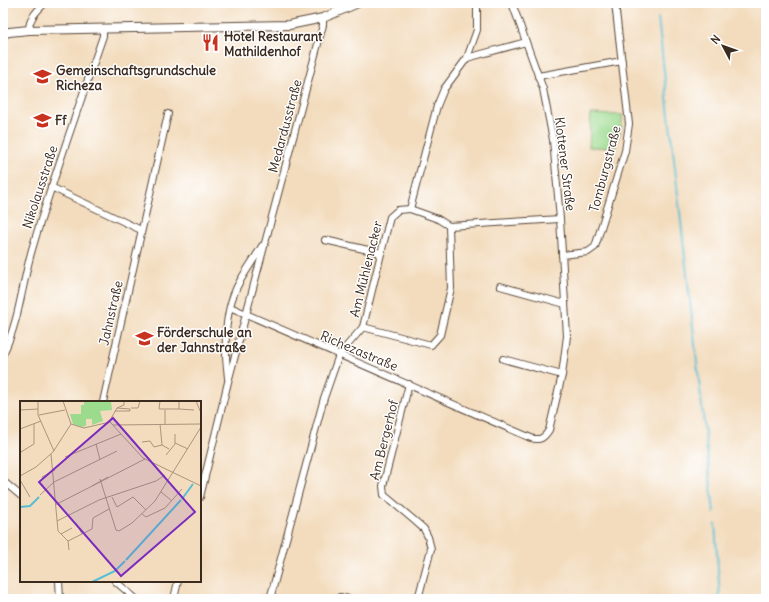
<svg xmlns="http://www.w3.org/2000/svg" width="769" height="602" font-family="Delius,sans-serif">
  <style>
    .green { fill: #9cda8e; stroke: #6c8256 }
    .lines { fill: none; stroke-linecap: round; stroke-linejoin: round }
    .stream { stroke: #56bed3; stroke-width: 2 }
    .minor-casing { stroke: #574536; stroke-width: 8 }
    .tertiary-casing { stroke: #574536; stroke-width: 10 }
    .minor { stroke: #fff; stroke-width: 6 }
    .tertiary { stroke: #fff; stroke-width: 8 }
    .labels { text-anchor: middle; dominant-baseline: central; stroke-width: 3; stroke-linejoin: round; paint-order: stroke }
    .poi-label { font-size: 13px; font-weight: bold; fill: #3b2a1e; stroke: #fff; text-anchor: start }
    .street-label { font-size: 13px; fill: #3b2a1e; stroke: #fff }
    .inset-river { fill: none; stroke: #56bed3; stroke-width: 2 }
    .inset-road { fill: none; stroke: #a9957d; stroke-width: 1 }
    .view { fill: #7b2cbf; fill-opacity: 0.15; stroke: #7b2cbf; stroke-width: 2 }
    .inset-edge { fill: none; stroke: #3b2a1e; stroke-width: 2 }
  </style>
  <rect width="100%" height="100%" fill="#fff"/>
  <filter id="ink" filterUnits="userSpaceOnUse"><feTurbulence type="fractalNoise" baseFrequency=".025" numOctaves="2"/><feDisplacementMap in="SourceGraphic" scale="8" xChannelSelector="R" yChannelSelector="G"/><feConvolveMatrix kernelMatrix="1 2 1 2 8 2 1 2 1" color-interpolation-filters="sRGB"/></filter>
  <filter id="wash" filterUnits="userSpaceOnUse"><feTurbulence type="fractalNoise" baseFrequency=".012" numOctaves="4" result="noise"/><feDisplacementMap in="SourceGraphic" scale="16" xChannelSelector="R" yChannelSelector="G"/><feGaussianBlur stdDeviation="0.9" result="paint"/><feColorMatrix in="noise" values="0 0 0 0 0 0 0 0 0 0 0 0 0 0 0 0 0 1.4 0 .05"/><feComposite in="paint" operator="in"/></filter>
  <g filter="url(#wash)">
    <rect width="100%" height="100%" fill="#f3dcbd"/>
    <polygon class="green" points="591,114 623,115 621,129 615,148 589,147"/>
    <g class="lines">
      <g class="stream">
        <polyline points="655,3 656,7"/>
        <polyline points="658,18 714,513"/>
        <polyline points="715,524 720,599"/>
      </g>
    </g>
  </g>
  <g filter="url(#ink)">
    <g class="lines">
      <defs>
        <g id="minor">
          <path d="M 29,30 C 29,18 37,11 45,3"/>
          <polyline points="467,58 526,42"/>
          <polyline points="538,76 622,61"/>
          <polyline points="51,187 141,230"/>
          <polyline points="410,209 438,219 449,226"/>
          <polyline points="325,240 381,253"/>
          <polyline points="562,255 588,252 595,247 625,151 629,124 615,3"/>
          <polyline points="500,286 565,304"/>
          <path d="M 230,307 L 531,438 C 540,441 544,438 549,430 L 562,375 L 567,336 L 560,219 L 553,140 L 543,89 L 512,3"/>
          <polyline points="363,327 431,345 440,335 451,288 449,226 560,219"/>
          <path d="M 3,354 C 20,320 22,282 33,246 C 54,175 79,106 103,36 L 103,28"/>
          <polyline points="503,359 562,375"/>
          <path d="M 228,378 C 224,347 224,309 240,281 C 247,269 255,258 262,246"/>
          <polyline points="409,384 383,486 384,495 415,521 424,529 428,537 431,549 418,599"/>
          <polyline points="103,402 168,114"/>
          <polyline points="3,481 21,496"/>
          <polyline points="200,497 228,382 323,25 323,18"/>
          <polyline points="59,581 60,599"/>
          <polyline points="115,581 136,599"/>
          <polyline points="340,597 349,599"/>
          <polyline points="174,599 178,581"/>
          <polyline points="270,599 324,398 339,355 363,327 390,217 398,210 410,209 437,106 444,89 467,58 477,30 477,3"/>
        </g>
        <polyline id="tertiary" points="3,34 9,32 29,30 289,25 323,18 358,3"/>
      </defs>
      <use href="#minor" class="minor-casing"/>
      <use href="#tertiary" class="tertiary-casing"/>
      <use href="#minor" class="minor"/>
      <use href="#tertiary" class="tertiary"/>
    </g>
  </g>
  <defs>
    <symbol id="restaurant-bare" viewBox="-9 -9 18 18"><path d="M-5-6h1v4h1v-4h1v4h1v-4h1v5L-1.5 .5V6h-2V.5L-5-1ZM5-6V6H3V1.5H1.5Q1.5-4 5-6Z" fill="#c8321e" stroke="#fff" stroke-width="2.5" paint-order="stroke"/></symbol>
    <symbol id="school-bare" viewBox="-9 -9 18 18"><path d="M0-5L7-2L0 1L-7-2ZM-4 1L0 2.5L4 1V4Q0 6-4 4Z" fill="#c8321e" stroke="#fff" stroke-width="2.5" paint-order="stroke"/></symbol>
  </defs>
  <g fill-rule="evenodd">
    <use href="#restaurant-bare" x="198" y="30" width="25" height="25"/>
    <use href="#school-bare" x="30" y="64" width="25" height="25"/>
    <use href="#school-bare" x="30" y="108" width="25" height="25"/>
    <use href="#school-bare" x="132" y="326" width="25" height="25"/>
  </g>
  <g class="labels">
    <g class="poi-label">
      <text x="224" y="36">Hotel Restaurant<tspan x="224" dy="15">Mathildenhof</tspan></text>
      <text x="56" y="70">Gemeinschaftsgrundschule<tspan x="56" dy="15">Richeza</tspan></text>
      <text x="55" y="120">Ff</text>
      <text x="157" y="332">Förderschule an<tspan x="157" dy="15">der Jahnstraße</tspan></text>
    </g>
    <g class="street-label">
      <text transform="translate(285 126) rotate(-75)">Medardusstraße</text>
      <text transform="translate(565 164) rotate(83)">Klottener Straße</text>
      <text transform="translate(605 169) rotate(-75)">Tomburgstraße</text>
      <text transform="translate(40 187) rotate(-72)">Nikolausstraße</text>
      <text transform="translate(366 269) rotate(-76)">Am Mühlenacker</text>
      <text transform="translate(111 313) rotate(-77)">Jahnstraße</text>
      <text transform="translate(359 351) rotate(23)">Richezastraße</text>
      <text transform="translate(384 440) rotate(-76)">Am Bergerhof</text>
    </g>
  </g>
  <g transform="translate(20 401)">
    <rect width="181" height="181" fill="#f3dcbd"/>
    <path d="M 64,0 L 91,0 L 92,9 L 80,10 L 83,20 L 72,24 L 72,18 L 66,18 L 66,25 L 61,26 L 53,23 L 50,13 L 61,13 L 61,4 L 64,4 Z" fill="#9cda8e"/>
    <path class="inset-river" d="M 162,98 L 173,83M 0,106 L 10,105 L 19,96M 106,159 L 161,99M 72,181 L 95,170 L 105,160"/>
    <path class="inset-road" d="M 18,0 L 18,14 L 34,50M 43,0 L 51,23M 140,0 L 139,8 L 159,8M 159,0 L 159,8 L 174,9M 176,0 L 181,12M 111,7 L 118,7 L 120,0M 0,9 L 18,8M 95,10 L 110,10 L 110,8 L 97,7M 19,14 L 45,9M 89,21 L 97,7 L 104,4 L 104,0M 51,23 L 64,27 L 90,21 L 123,57 L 181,85M 140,23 L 142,44 L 149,48M 145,23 L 145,9M 93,24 L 181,23M 0,28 L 21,20M 122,41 L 130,40 L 134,46 L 142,44M 155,42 L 168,48M 76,43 L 80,59M 1,51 L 14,43 L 14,23M 31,53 L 38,130 L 48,140 L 49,149M 146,54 L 155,43 L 155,33M 45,56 L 101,33M 0,75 L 16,66 L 33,51 L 51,23M 23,78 L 22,76 L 35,69M 80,78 L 96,129 L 99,130 L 112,122 L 135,100 L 181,26M 0,79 L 10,96M 72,85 L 88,76M 141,91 L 152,100M 20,94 L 34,81 L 97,50M 92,96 L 97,106 L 113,96 L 126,109M 35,104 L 125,58M 122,113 L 126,116 L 145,107 L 162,88M 37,120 L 79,99 L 136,80 L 145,74M 56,122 L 62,133M 41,133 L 52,127M 48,140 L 72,128 L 73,117 L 89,108"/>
    <path class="view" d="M 93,17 L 175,111 L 101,175 L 19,81 Z"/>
    <rect width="181" height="181" class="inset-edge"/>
  </g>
  <rect width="769" height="602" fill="none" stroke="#fff" stroke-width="16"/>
  <g transform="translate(723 46) rotate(311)" stroke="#ffffff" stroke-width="3" paint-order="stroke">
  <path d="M0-3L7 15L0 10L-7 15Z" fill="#3b2a1e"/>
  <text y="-6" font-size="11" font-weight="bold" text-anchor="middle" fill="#3b2a1e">N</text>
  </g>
</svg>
